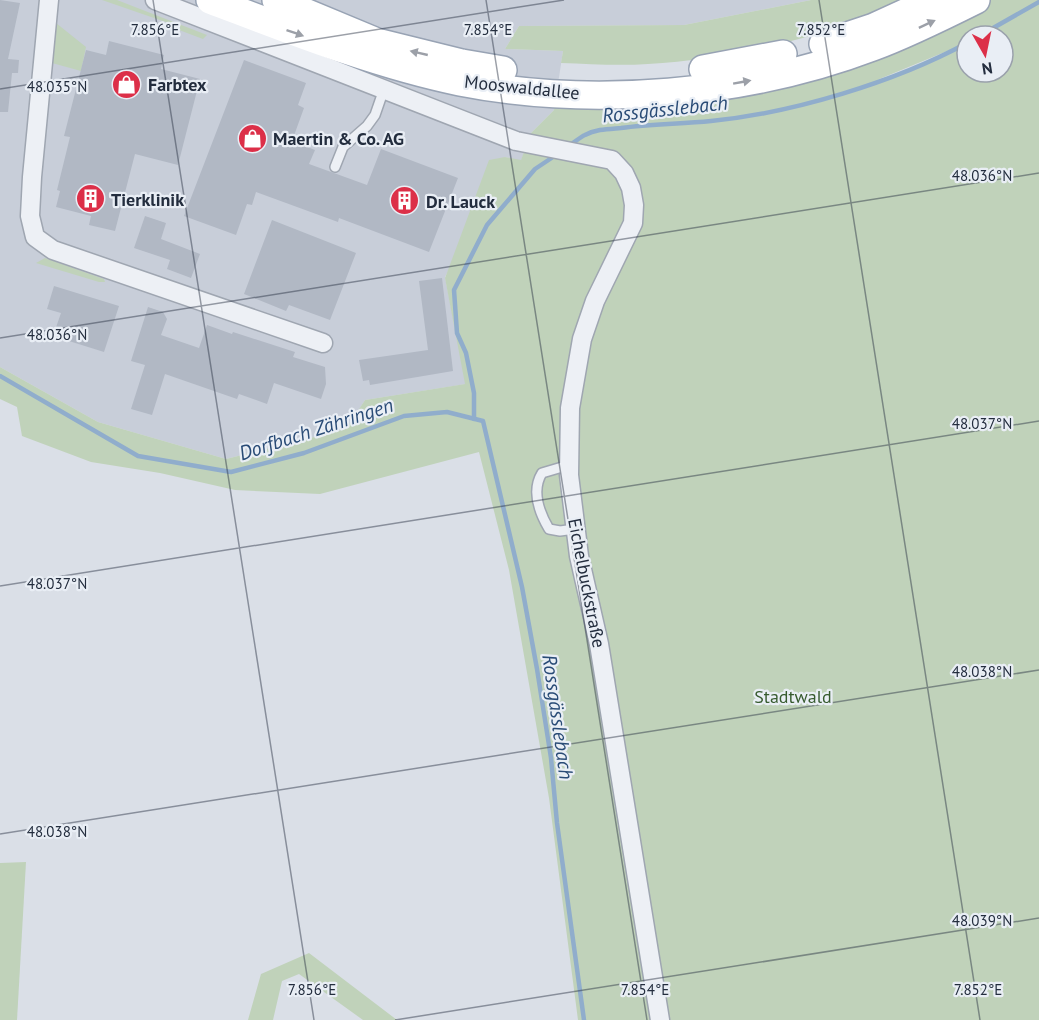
<svg xmlns="http://www.w3.org/2000/svg" width="1039" height="1020" font-family="'PT Sans',sans-serif">
  <style>
    .built { fill: #c8ced9 }
    .green { fill: #c0d2ba; fill-rule: evenodd }
    .lines { fill: none; stroke-linecap: round; stroke-linejoin: round }
    .stream { stroke: #90adcc; stroke-width: 4.5 }
    .building { fill: #b1b8c4 }
    .service-casing { stroke: #9fa6b1; stroke-width: 12 }
    .minor-casing { stroke: #9fa6b1; stroke-width: 21 }
    .primary-casing { stroke: #98a3b4; stroke-width: 30 }
    .service { stroke: #edf0f5; stroke-width: 9 }
    .minor { stroke: #edf0f5; stroke-width: 18 }
    .primary { stroke: #fff; stroke-width: 27 }
    .oneway { fill: #9ca0a8 }
    .ticks { fill: none; stroke: #232d3e; stroke-width: 1.5; stroke-opacity: 0.45 }
    .labels { text-anchor: middle; dominant-baseline: central; stroke-width: 4.5; stroke-linejoin: round; paint-order: stroke }
    .poi-label { font-size: 18px; font-weight: bold; fill: #232d3e; stroke: #e9eef5; text-anchor: start }
    .street-label { font-size: 18px; fill: #232d3e; stroke: #e9eef5 }
    .park-label { font-size: 18px; fill: #375b2f; stroke: #e9eef5 }
    .water-label { font-size: 20px; font-style: italic; fill: #294b76; stroke: #e9eef5 }
    .ticks-label { font-size: 15px; text-anchor: middle; fill: #232d3e; stroke: #e9eef5; stroke-width: 4.5; stroke-linejoin: round; paint-order: stroke }
  </style>
  <rect width="100%" height="100%" fill="#dadfe7"/>
  <polygon class="built" points="0,0 811,0 684,25 519,26 505,49 563,51 554,110 531,133 521,161 505,157 445,277 466,384 365,400 347,429 226,459 98,422 0,367"/>
  <g class="green">
    <polygon points="102,0 117,0 207,35 203,39 179,30 180,27"/>
    <path d="M 811,0 L 909,0 C 891,8 873,17 854,23 C 788,44 718,60 648,64 C 619,66 590,64 561,63 L 563,51 L 505,49 L 519,26 L 684,25 Z"/>
    <path d="M 988,0 L 1039,0 L 1039,1020 L 578,1020 L 549,798 L 509,570 L 479,452 L 320,494 L 235,490 L 160,473 L 91,462 L 22,436 L 17,407 L 0,399 L 0,367 L 98,422 L 226,459 L 346,429 L 365,400 L 465,384 L 445,278 L 489,160 L 505,157 L 521,160 L 531,133 L 554,110 L 556,98 L 696,94 ZM 1020,13 L 981,36 L 1003,36 L 1003,72 L 967,72 L 967,44 L 904,72 L 877,80 L 957,47 L 967,42 L 967,36 L 978,36 Z"/>
    <polygon points="56,23 86,47 81,71 52,63"/>
    <polygon points="45,258 104,279 105,282 99,282 36,263"/>
    <polygon points="26,862 17,1020 0,1020 0,863"/>
    <polygon points="309,953 397,1020 363,1020 299,974 282,981 273,1020 248,1020 261,974"/>
  </g>
  <g class="lines">
    <g class="stream">
      <polyline points="979,36 1039,2"/>
      <path d="M 570,145 C 575,142 580,137 585,135 C 596,129 609,129 621,128 C 651,124 681,124 711,121 C 793,113 895,82 967,43"/>
      <polyline points="0,376 138,456 231,472 304,453 404,416 447,412 483,421 522,587 537,669 551,758 557,823 584,1020"/>
      <polyline points="474,419 474,393 466,353 457,333 454,290 487,225 535,169 556,155"/>
    </g>
  </g>
  <g class="building">
    <polygon points="0,0 20,3 8,59 19,60 18,73 12,73 8,112 0,112"/>
    <polygon points="109,41 164,55 161,69 200,79 178,165 135,154 115,231 89,225 91,216 56,207 60,191 57,190 70,137 64,136 86,50 106,55"/>
    <polygon points="244,60 306,83 298,105 304,108 292,141 315,150 309,164 367,185 381,149 458,178 429,252 339,218 338,222 256,192 252,205 247,204 236,235 184,216"/>
    <polygon points="145,216 166,223 161,239 200,254 191,278 167,269 170,260 134,248"/>
    <polygon points="272,220 356,253 330,320 289,305 286,311 244,294"/>
    <polygon points="442,278 453,371 370,385 369,380 363,381 359,360 428,350 419,281"/>
    <polygon points="54,286 119,306 104,352 53,336 61,313 47,309"/>
    <polygon points="148,307 163,312 167,319 161,335 199,348 207,325 232,334 233,332 295,352 293,357 325,367 326,384 321,399 274,383 267,404 239,394 237,399 165,374 152,415 131,409 145,365 131,361"/>
  </g>
  <g class="lines">
    <defs>
      <g id="service">
        <polyline points="335,167 343,147 367,126 375,115 384,89"/>
        <path d="M 569,465 L 542,473 C 531,491 539,512 549,529 L 560,531 L 575,529"/>
      </g>
      <g id="minor">
        <polyline points="49,0 32,177 30,216 35,237 53,250 323,343"/>
        <polyline points="155,0 516,141 612,160 624,173 631,188 634,205 633,223 595,301 582,339 570,408 569,475 579,556 599,644 660,1020"/>
      </g>
      <g id="primary">
        <path d="M 210,0 C 292,31 374,64 460,82 C 592,108 747,95 873,47 C 908,34 942,17 976,0"/>
        <polyline points="276,0 377,42 462,63 503,70"/>
        <polyline points="823,44 874,27 933,0"/>
        <polyline points="703,69 783,54"/>
      </g>
    </defs>
    <use href="#service" class="service-casing"/>
    <use href="#minor" class="minor-casing"/>
    <use href="#primary" class="primary-casing"/>
    <use href="#service" class="service"/>
    <use href="#minor" class="minor"/>
    <use href="#primary" class="primary"/>
  </g>
  <defs><path id="oneway-solid" d="M-6-.8H1V-3.2L6.5 0L1 3.2V.8H-6Z" transform="scale(1.5)"/></defs>
  <g class="oneway">
    <use href="#oneway-solid" transform="translate(927 24) rotate(-25)"/>
    <use href="#oneway-solid" transform="translate(295 33) rotate(19)"/>
    <use href="#oneway-solid" transform="translate(419 53) rotate(-167)"/>
    <use href="#oneway-solid" transform="translate(742 82) rotate(-10)"/>
  </g>
  <path class="ticks" d="M 153,0 L 314,1020M 486,0 L 647,1020M 819,0 L 980,1020M 0,89 L 564,0M 0,338 L 1039,173M 0,586 L 1039,421M 0,834 L 1039,670M 395,1020 L 1039,918"/>
  <defs>
    <symbol id="shop-disc" viewBox="-11 -11 22 22"><circle r="9.5" fill="#dc2f48" stroke="#e9eef5"/><path d="M-5-2.5h2.3a2.7 3.5 0 0 1 5.4 0H5L5.5 6h-11ZM-1.5-2.5h3a1.5 2.3 0 0 0-3 0Z" fill="#fff"/></symbol>
    <symbol id="building-disc" viewBox="-11 -11 22 22"><circle r="9.5" fill="#dc2f48" stroke="#e9eef5"/><path d="M-4-6H4V6H1V3H-1V6H-4ZM-2.5-4.3h1.7v1.8h-1.7ZM.8-4.3h1.7v1.8H.8ZM-2.5-1h1.7V.8h-1.7ZM.8-1h1.7V.8H.8Z" fill="#fff"/></symbol>
  </defs>
  <g fill-rule="evenodd">
    <use href="#shop-disc" x="110" y="68" width="33" height="33"/>
    <use href="#shop-disc" x="236" y="122" width="33" height="33"/>
    <use href="#building-disc" x="74" y="182" width="33" height="33"/>
    <use href="#building-disc" x="388" y="184" width="33" height="33"/>
  </g>
  <g class="labels">
    <g class="poi-label">
      <text x="148" y="84">Farbtex</text>
      <text x="273" y="138">Maertin &amp; Co. AG</text>
      <text x="111" y="199">Tierklinik</text>
      <text x="426" y="201">Dr. Lauck</text>
    </g>
    <g class="street-label">
      <text transform="translate(522 87) rotate(6)">Mooswaldallee</text>
      <text transform="translate(587 583) rotate(79)">Eichelbuckstraße</text>
    </g>
    <g class="park-label">
      <text x="793" y="696">Stadtwald</text>
    </g>
    <g class="water-label">
      <text transform="translate(665 109) rotate(-6)">Rossgässlebach</text>
      <text transform="translate(316 429) rotate(-18)">Dorfbach Zähringen</text>
      <text transform="translate(558 717) rotate(82)">Rossgässlebach</text>
    </g>
  </g>
  <g class="ticks-label">
    <text x="155" y="35">7.856°E</text>
    <text x="488" y="35">7.854°E</text>
    <text x="821" y="35">7.852°E</text>
    <text x="57" y="92">48.035°N</text>
    <text x="982" y="181">48.036°N</text>
    <text x="57" y="340">48.036°N</text>
    <text x="982" y="429">48.037°N</text>
    <text x="57" y="589">48.037°N</text>
    <text x="982" y="677">48.038°N</text>
    <text x="57" y="837">48.038°N</text>
    <text x="982" y="926">48.039°N</text>
    <text x="312" y="995">7.856°E</text>
    <text x="645" y="995">7.854°E</text>
    <text x="978" y="995">7.852°E</text>
  </g>
  <g transform="translate(985 54) rotate(171)"><circle r="28" fill="#e9eef5" stroke="#9aa1ac" stroke-width="1.5"/>
  <path d="M0-4.5L10 22L0 15L-10 22Z" fill="#dc2f48"/>
  <text y="-9" font-size="16" font-weight="bold" text-anchor="middle" fill="#232d3e">N</text>
  </g>
</svg>
